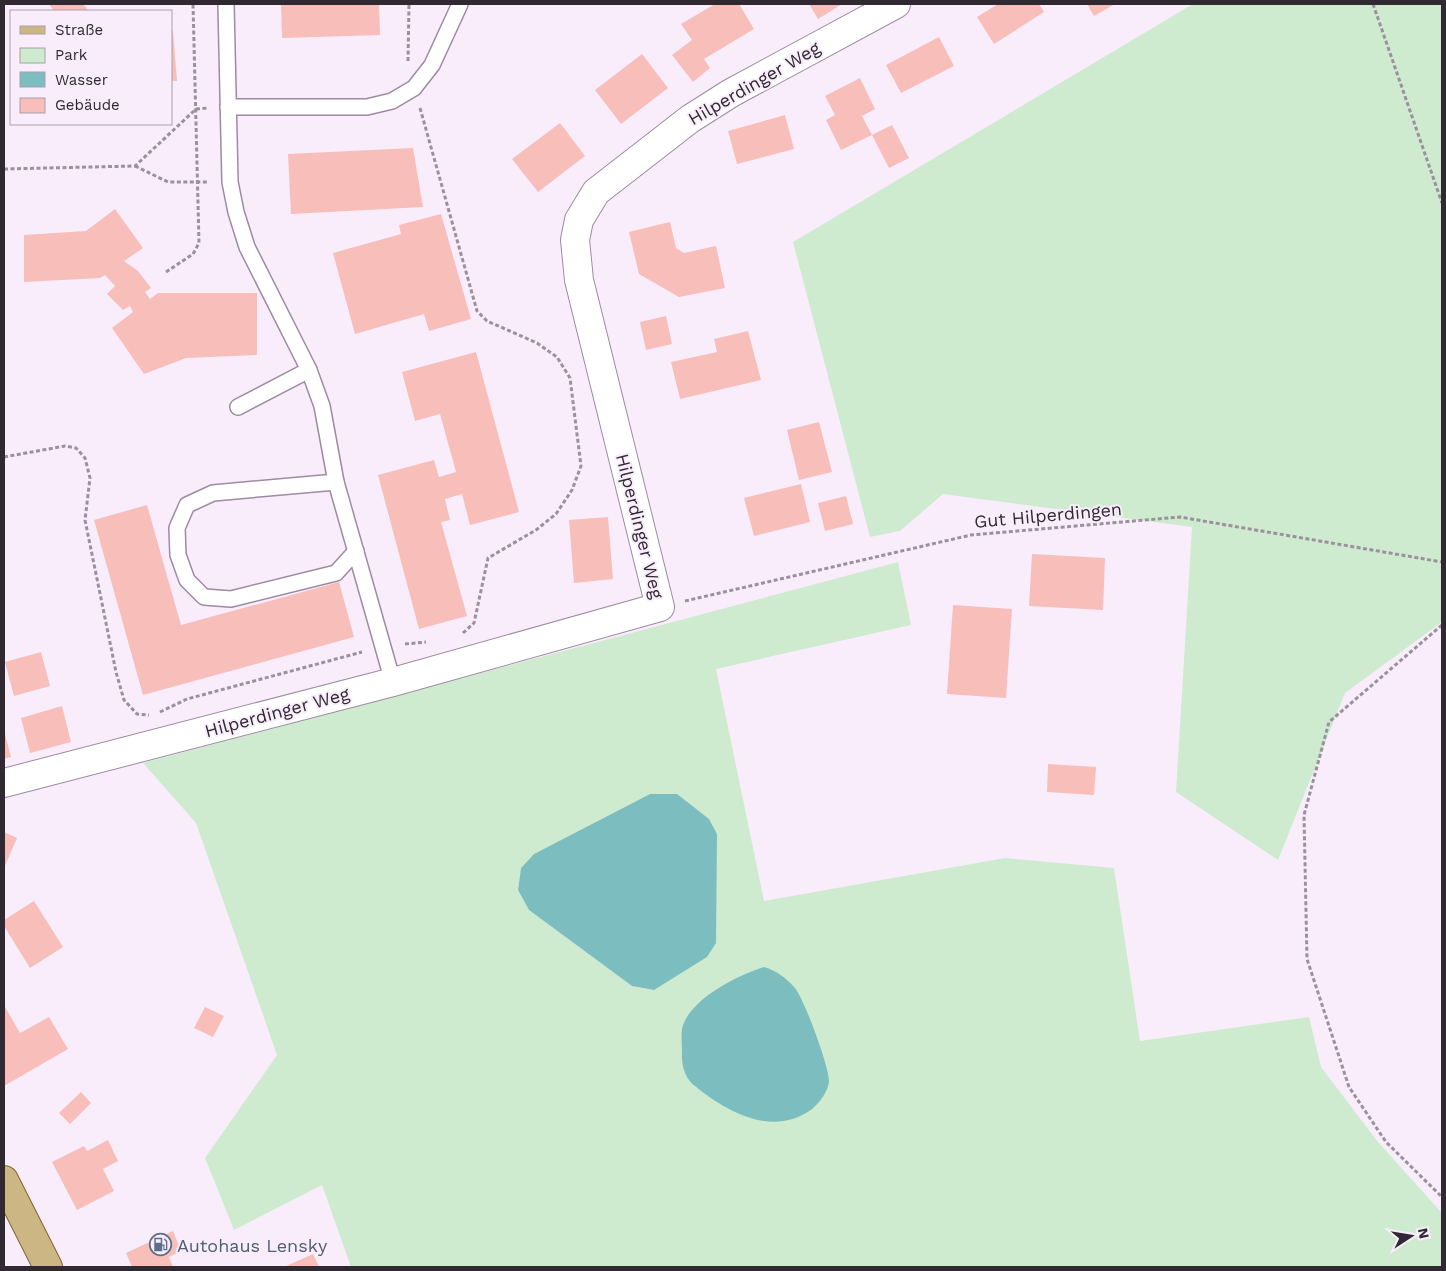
<svg xmlns="http://www.w3.org/2000/svg" width="1446" height="1271" font-family="'Work Sans',sans-serif">
  <style>
    .green { fill: #cfebcf; fill-rule: evenodd }
    .water { fill: #7cbdc0 }
    .building { fill: #f7beba }
    .lines { fill: none; stroke-linecap: round; stroke-linejoin: round }
    .service-casing { stroke: #9d8ba2; stroke-width: 18 }
    .minor-casing { stroke: #9d8ba2; stroke-width: 30 }
    .primary-casing { stroke: #7f6532; stroke-width: 30 }
    .path { stroke: #9a919d; stroke-width: 3; stroke-dasharray: 4 2.5; stroke-linecap: butt }
    .service { stroke: #fff; stroke-width: 15 }
    .minor { stroke: #fff; stroke-width: 28 }
    .primary { stroke: #cbb684; stroke-width: 28 }
    .labels { text-anchor: middle; dominant-baseline: central; stroke-width: 4; stroke-linejoin: round; paint-order: stroke }
    .street-label { font-size: 18px; fill: #302932; stroke: #f9edfc }
    .service-label { font-size: 18px; fill: #4e5e75; stroke: #f9edfc; text-anchor: start }
  </style>
  <rect width="100%" height="100%" fill="#f9edfc"/>
  <g class="green">
    <polygon points="1193,4 1442,4 1442,622 1345,693 1278,860 1176,792 1192,527 943,494 900,531 870,537 793,242"/>
    <path d="M 898,562 L 911,625 L 716,669 L 764,901 L 1005,858 L 1114,868 L 1140,1041 L 1309,1017 L 1321,1067 L 1378,1142 L 1442,1213 L 1442,1267 L 351,1267 L 322,1185 L 234,1230 L 205,1158 L 277,1055 L 196,823 L 143,763 ZM 650,794 L 654,990 L 632,986 L 529,910 L 518,890 L 521,868 L 534,854 Z"/>
  </g>
  <g class="water">
    <polygon points="650,794 677,794 709,819 717,834 716,943 707,957 654,990 632,986 529,910 518,890 521,868 534,854"/>
    <path d="M 764,967 C 777,971 785,977 795,988 C 804,999 829,1066 829,1081 C 828,1092 820,1102 812,1109 C 773,1138 727,1112 695,1086 C 685,1079 681,1064 682,1052 C 682,1045 681,1036 682,1029 C 688,1000 738,975 764,967 Z"/>
  </g>
  <g class="building">
    <polygon points="49,4 83,4 89,11 54,11"/>
    <polygon points="281,4 379,4 380,35 282,38"/>
    <polygon points="715,4 739,4 754,29 704,59 710,68 693,82 672,55 692,40 681,24"/>
    <polygon points="809,4 842,4 818,19"/>
    <polygon points="998,4 1039,4 1044,12 994,44 977,17"/>
    <polygon points="1087,4 1115,4 1094,16"/>
    <polygon points="171,31 173,31 177,81 171,81"/>
    <polygon points="939,37 954,66 901,93 886,65"/>
    <polygon points="642,54 668,88 621,124 595,90"/>
    <polygon points="860,78 875,109 862,116 872,135 841,150 826,120 835,115 825,96"/>
    <polygon points="785,115 794,149 737,164 728,131"/>
    <polygon points="560,123 585,156 538,192 512,159"/>
    <polygon points="892,125 909,158 889,168 872,135"/>
    <polygon points="413,148 423,207 291,214 288,154"/>
    <polygon points="115,209 143,248 124,261 138,271 151,288 145,292 150,299 158,293 257,293 257,355 186,358 144,374 112,328 133,312 130,306 123,310 107,294 115,286 105,275 100,278 24,282 24,235 86,231"/>
    <polygon points="441,214 471,319 429,331 424,314 355,334 333,253 401,234 399,225"/>
    <polygon points="670,222 676,248 684,253 716,246 725,288 679,297 639,274 629,232"/>
    <polygon points="666,316 672,344 646,350 640,322"/>
    <polygon points="748,331 761,380 680,399 671,362 717,352 714,339"/>
    <polygon points="476,352 519,512 470,525 462,494 445,499 450,520 441,522 467,616 419,629 378,475 434,460 439,477 456,472 440,414 415,421 402,372"/>
    <polygon points="819,422 832,472 799,480 787,430"/>
    <polygon points="801,484 810,522 754,536 744,498"/>
    <polygon points="846,496 853,524 825,531 818,503"/>
    <polygon points="147,505 181,625 339,582 354,637 143,695 94,520"/>
    <polygon points="608,517 613,579 574,583 569,520"/>
    <polygon points="1032,554 1105,558 1103,610 1029,606"/>
    <polygon points="953,605 1012,609 1006,698 947,694"/>
    <polygon points="41,652 50,686 14,696 5,662"/>
    <polygon points="62,706 71,742 30,753 21,718"/>
    <polygon points="4,730 11,757 4,759"/>
    <polygon points="1048,764 1096,767 1094,795 1047,792"/>
    <polygon points="4,832 17,838 4,868"/>
    <polygon points="34,901 63,947 30,968 4,926 4,920"/>
    <polygon points="4,1005 20,1033 49,1017 68,1049 4,1086"/>
    <polygon points="205,1007 224,1016 213,1037 194,1028"/>
    <polygon points="81,1092 91,1103 70,1124 59,1113"/>
    <polygon points="108,1140 118,1161 103,1169 114,1191 77,1210 52,1162 84,1146 87,1151"/>
    <polygon points="173,1231 181,1251 169,1257 173,1267 132,1267 126,1253"/>
    <polygon points="313,1254 319,1267 284,1267"/>
  </g>
  <g class="lines">
    <defs>
      <g id="service">
        <polyline points="226,4 230,182 236,212 247,247 309,370 322,406 336,482 393,682"/>
        <polyline points="228,107 367,107 392,101 414,88 432,65 460,4"/>
        <polyline points="238,407 309,370"/>
        <polyline points="336,482 213,493 187,505 177,528 178,555 187,580 204,597 231,599 336,573 356,551"/>
      </g>
      <polyline id="minor" points="4,783 393,682 660,607 579,280 575,240 579,220 596,192 690,119 731,93 896,4"/>
      <polyline id="primary" points="4,1180 48,1267"/>
    </defs>
    <use href="#service" class="service-casing"/>
    <use href="#minor" class="minor-casing"/>
    <use href="#primary" class="primary-casing"/>
    <g class="path">
      <polyline points="1373,4 1442,203"/>
      <polyline points="408,61 409,4"/>
      <polyline points="420,108 477,311 487,321 537,343 557,357 570,378 581,466 572,490 556,514 536,530 488,558 474,623 463,633"/>
      <polyline points="135,166 168,182 208,182"/>
      <polyline points="4,169 135,166 196,109 208,108"/>
      <polyline points="166,272 193,254 199,243 193,4"/>
      <polyline points="4,457 65,446 76,448 85,458 90,478 85,520 116,672 124,700 137,714 149,715"/>
      <polyline points="685,601 971,535 1180,517 1442,562"/>
      <polyline points="1442,625 1329,722 1304,815 1307,959 1349,1087 1386,1142 1442,1197"/>
      <polyline points="405,644 426,642"/>
      <polyline points="160,712 187,699 362,652"/>
    </g>
    <use href="#service" class="service"/>
    <use href="#minor" class="minor"/>
    <use href="#primary" class="primary"/>
  </g>
  <defs>
    <symbol id="fuel-ring" viewBox="-11 -11 22 22"><circle r="9.5" fill="#f9edfc" stroke="#5c6f8a" stroke-width="1.5"/><path d="M-5.5-6h7V0h2V4h1.3V-2.5L3-4.5l.8-.8L6-3V5H2.5V1h-1V6h-7ZM-4.2-4.7v3.2H.2V-4.7Z" fill="#5c6f8a"/></symbol>
  </defs>
  <g fill-rule="evenodd">
    <use href="#fuel-ring" x="148" y="1232" width="25" height="25"/>
  </g>
  <g class="labels">
    <g class="street-label">
      <text transform="translate(754 83) rotate(-30)">Hilperdinger Weg</text>
      <text transform="translate(1048 515) rotate(-5)">Gut Hilperdingen</text>
      <text transform="translate(640 526) rotate(76)">Hilperdinger Weg</text>
      <text transform="translate(277 712) rotate(-15)">Hilperdinger Weg</text>
    </g>
    <g class="service-label">
      <text x="177" y="1245">Autohaus Lensky</text>
    </g>
  </g>
  <rect width="1446" height="1271" fill="none" stroke="#302932" stroke-width="10"/>
  <rect x="10" y="10" width="162" height="115" fill="#f9edfc" stroke="#a99fab"/>
  <rect x="20" y="26" width="25" height="8" fill="#cbb684" stroke="#a99fab"/>
  <text x="55" y="35" font-size="15" fill="#302932">Straße</text>
  <rect x="20" y="48" width="25" height="15" fill="#cfebcf" stroke="#a99fab"/>
  <text x="55" y="60" font-size="15" fill="#302932">Park</text>
  <rect x="20" y="72" width="25" height="15" fill="#7cbdc0" stroke="#a99fab"/>
  <text x="55" y="85" font-size="15" fill="#302932">Wasser</text>
  <rect x="20" y="98" width="25" height="15" fill="#f7beba" stroke="#a99fab"/>
  <text x="55" y="110" font-size="15" fill="#302932">Gebäude</text>
  <g transform="translate(1411 1236) rotate(78)" stroke="#f9edfc" stroke-width="4" paint-order="stroke">
  <path d="M0-4L9 19L0 12L-9 19Z" fill="#302932"/>
  <text y="-8" font-size="14" font-weight="bold" text-anchor="middle" fill="#302932">N</text>
  </g>
</svg>
